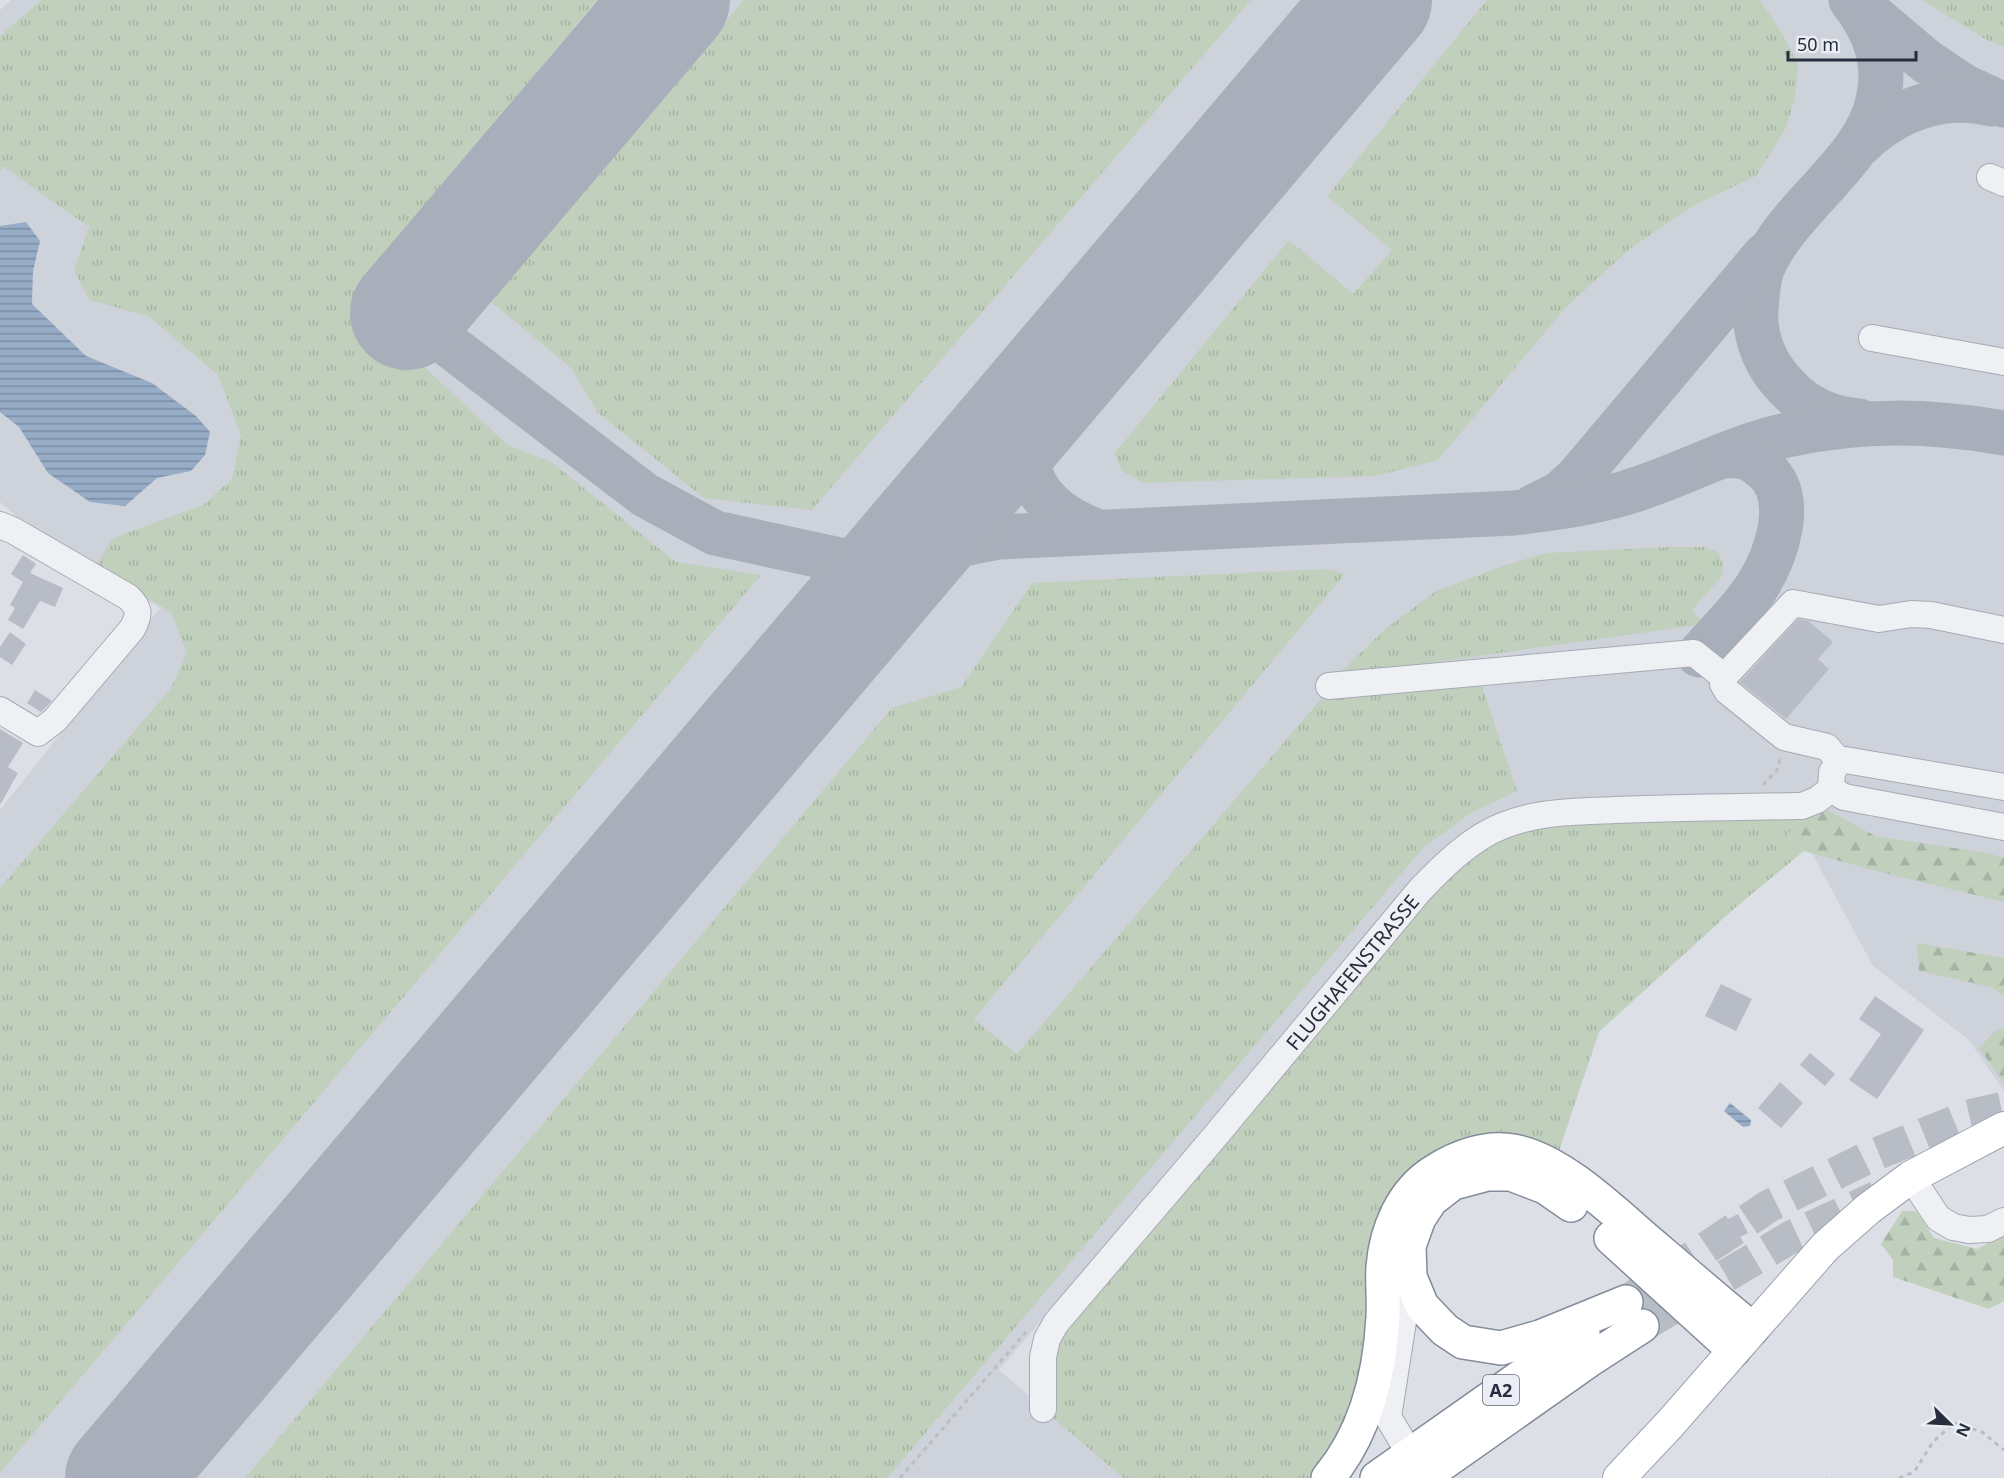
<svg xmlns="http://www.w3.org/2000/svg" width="2004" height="1478" font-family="'Noto Sans',sans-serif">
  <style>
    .built { fill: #ced2db }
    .grass { fill: url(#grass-tufts) }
    .forest { fill: url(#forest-firs) }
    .water { fill: url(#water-rules) }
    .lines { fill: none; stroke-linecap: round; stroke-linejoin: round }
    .taxiway { stroke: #a9afba; stroke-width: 45 }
    .runway { stroke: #a9afba; stroke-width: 114 }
    .building { fill: #b7bcc6 }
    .highway-tunnel { stroke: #b8bcc4; stroke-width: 33; stroke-dasharray: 33 16; stroke-linecap: butt }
    .minor-casing { stroke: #a5aab3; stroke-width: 28 }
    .major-casing { stroke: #9ca3b1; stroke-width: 34 }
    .highway-casing { stroke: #848c9c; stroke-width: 36 }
    .path { stroke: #bbbdc4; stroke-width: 3; stroke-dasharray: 4.5 4.5; stroke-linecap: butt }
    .minor { stroke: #eff0f4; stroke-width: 26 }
    .major { stroke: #fff; stroke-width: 32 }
    .highway { stroke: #fff; stroke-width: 33 }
    .labels { text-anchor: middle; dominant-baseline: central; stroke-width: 4.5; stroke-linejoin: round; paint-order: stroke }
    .shield { fill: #ebeef4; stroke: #616773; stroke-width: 1.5 }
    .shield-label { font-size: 18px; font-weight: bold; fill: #262d3c }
    .street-label { font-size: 20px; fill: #262d3c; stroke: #ebeef4 }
  </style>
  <defs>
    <pattern id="grass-tufts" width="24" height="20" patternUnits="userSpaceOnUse" patternTransform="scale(1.5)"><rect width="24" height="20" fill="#c1d0bd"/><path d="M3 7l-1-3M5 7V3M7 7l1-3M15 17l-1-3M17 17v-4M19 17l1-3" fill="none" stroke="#a6b3a3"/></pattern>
    <pattern id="forest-firs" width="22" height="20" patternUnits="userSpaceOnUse" patternTransform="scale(1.5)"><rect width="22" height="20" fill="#c1d0bd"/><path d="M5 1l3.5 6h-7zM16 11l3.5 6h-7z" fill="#a6b3a3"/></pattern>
    <pattern id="water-rules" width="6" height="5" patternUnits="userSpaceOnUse" patternTransform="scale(1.5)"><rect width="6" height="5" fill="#97acc6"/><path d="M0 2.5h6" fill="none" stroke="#7b8ca2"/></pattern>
  </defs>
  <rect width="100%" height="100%" fill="#dce0e6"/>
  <polygon class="built" points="11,0 2004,0 2004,1091 1968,1039 1873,966 1795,822 1802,806 1367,939 999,1370 1123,1478 0,1478 0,810 160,608 33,532 0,502 0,10"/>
  <g class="grass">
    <polygon points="41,0 597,0 355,291 373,319 508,445 553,463 676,562 761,575 0,1473 0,888 171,688 187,653 171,612 95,567 113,538 203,505 232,479 241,436 218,375 148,316 89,300 74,270 89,227 4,167 0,171 0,36"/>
    <polygon points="744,0 1251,0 812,510 704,498 598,413 571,368 489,300"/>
    <polygon points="1487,0 1760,0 1782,33 1798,65 1795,98 1785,130 1756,176 1695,205 1631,248 1566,307 1438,460 1375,476 1143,483 1122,471 1114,454 1289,240 1353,294 1392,250 1327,196"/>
    <polygon points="1922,0 2004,0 2004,47 1985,39"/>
    <polygon points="1669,547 1703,547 1718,552 1723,564 1722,576 1692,610 1705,624 1337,676 1385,629 1436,591 1509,564 1546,553"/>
    <polygon points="1327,569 1345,574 974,1019 1017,1054 1320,700 1481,683 1517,791 1471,813 1424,847 887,1478 245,1478 892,708 961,687 1032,583"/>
    <polygon points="1657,815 1792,819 1789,836 1804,851 1736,907 1599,1032 1557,1157 1442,1152 1369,1346 1343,1436 1314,1474 1310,1478 1123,1478 1050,1415 1058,1333 1437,882 1488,842 1544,820"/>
  </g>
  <g class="forest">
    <polygon points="1828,810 1875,836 1987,853 2004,858 2004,902 1876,871 1804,851 1789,836 1792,819"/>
    <polygon points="1917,943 2004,958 2004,996 1991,987 1919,971"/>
    <polygon points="2004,1028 2004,1084 1979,1048 1995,1031"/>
    <polygon points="1902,1211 1916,1211 1934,1238 1977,1249 2004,1235 2004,1301 1989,1309 1893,1277 1893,1260 1881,1244"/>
  </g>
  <g class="water">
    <polygon points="26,222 40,241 33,271 32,304 86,356 152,383 196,416 210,432 205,455 191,471 157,478 125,506 90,502 48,473 19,427 0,412 0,226"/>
    <polygon points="1730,1103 1751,1120 1750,1126 1743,1127 1724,1111"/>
  </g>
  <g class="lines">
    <g class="taxiway">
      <path d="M 1851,0 C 1875,31 1887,62 1878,101 C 1865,163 1786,209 1762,269 C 1758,281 1757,296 1756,309 C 1754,333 1763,359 1778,377 C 1798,403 1826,419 1859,421"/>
      <polyline points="1862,7 1926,61 1963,86 2004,105"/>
      <path d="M 1859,145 C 1895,110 1942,92 1992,104"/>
      <polyline points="407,313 645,495 715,533 891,571"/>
      <path d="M 1038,398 C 1031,418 1021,440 1025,461 C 1026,467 1030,473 1032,478 C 1045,507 1070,521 1098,532"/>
      <polyline points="1533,507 1561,493 1578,477 1765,255"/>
      <path d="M 885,578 L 918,561 L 958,545 L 999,537 L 1513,513 C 1551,509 1588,504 1625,493 C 1680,477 1731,447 1787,435 C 1863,419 1928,420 2004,433"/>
      <path d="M 1699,655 C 1718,633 1740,612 1756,588 C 1776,557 1798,497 1764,469 C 1758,464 1752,459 1744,457 C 1737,455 1729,456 1721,456"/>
    </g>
    <g class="runway">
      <polyline points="407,313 673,0"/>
      <polyline points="122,1478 1375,0"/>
    </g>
  </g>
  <g class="building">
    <polygon points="23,555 36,564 30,573 63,588 55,607 40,601 23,629 8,620 15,608 10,605 23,582 11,574"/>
    <polygon points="1798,619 1808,621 1833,642 1818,659 1829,669 1786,719 1740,682"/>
    <polygon points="10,632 26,644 12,665 0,657 0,647"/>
    <polygon points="35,690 52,701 41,712 27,703"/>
    <polygon points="0,729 23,743 8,767 18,773 0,805"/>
    <polygon points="1721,984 1752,999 1736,1031 1705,1016"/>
    <polygon points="1875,996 1924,1030 1877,1099 1849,1080 1881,1034 1859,1019"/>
    <polygon points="1810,1053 1835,1074 1825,1086 1800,1065"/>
    <polygon points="1780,1082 1803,1103 1781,1128 1758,1108"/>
    <polygon points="1738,1214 1748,1233 1723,1246 1712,1227"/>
  </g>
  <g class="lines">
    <g class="highway-tunnel">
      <polyline points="1626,1302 1769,1206 1871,1156 1969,1116 2004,1108"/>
      <polyline points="1642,1326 1791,1237 1877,1197"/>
    </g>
    <defs>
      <g id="minor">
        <polyline points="1990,177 2004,183"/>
        <polyline points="1872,338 2004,362"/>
        <path d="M 0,525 L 14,531 L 128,597 C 140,608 140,615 132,629 L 55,720 L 38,733 L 0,710"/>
        <polyline points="1724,677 1723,684 1727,691 1784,737 1827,747 1839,761"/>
        <polyline points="1329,686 1694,653 1724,677 1793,603 1879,619 1911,614 1931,615 2004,630"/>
        <polyline points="1831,789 1844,797 2004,827"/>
        <polyline points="1911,1177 1938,1218 1953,1227 1969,1230 1988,1229 2004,1221"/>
        <path id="s1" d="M 1043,1409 L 1043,1357 L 1047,1339 L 1056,1323 L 1212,1140 L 1420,890 C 1443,866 1470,839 1502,826 C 1538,811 1576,812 1615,810 C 1677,808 1740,807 1802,806 L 1817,800 L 1831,789 L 1832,772 L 1839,761 L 1845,760 L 2004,787"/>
        <polyline points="1410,1454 1388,1417 1410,1277"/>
      </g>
      <polyline id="major" points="1619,1478 1669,1425 1825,1247 1868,1209 1911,1177 2004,1128"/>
      <g id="highway">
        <polyline points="1571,1205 1545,1187 1511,1174 1487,1174 1453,1183 1431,1200 1419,1218 1409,1246 1410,1277 1422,1306 1445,1330 1463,1342 1501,1348 1540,1337 1626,1302"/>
        <polyline points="1611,1238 1734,1350"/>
        <path d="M 1328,1478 C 1365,1434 1380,1374 1383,1317 C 1384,1301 1382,1284 1383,1267 C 1386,1230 1402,1191 1435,1171 C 1457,1157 1486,1146 1513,1151 C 1560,1159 1612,1210 1648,1241 C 1682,1270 1717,1300 1752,1329"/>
        <polyline points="1377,1478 1583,1333"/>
        <polyline points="1422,1478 1588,1361 1642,1326"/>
      </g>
    </defs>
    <use href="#minor" class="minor-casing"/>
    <use href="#major" class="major-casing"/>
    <use href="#highway" class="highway-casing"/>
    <g class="path">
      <polyline points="1763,785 1777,770 1781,756"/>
      <polyline points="900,1478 1026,1332"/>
      <polyline points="1826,1478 1827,1478"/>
      <polyline points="1899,1478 1914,1472 1933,1442 1954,1423 1982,1432 2004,1450"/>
    </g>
    <use href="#minor" class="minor"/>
    <use href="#major" class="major"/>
    <use href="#highway" class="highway"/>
  </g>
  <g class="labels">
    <rect class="shield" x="1483" y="1375" width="36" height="30" rx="4.5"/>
    <g class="shield-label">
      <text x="1501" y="1390">A2</text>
    </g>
    <g class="street-label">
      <text stroke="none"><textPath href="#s1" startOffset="548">FLUGHAFENSTRASSE</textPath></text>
    </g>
  </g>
  <g transform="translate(1950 1424) rotate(114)" stroke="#ebeef4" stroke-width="4.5" paint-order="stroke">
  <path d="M0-4.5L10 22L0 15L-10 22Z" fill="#262d3c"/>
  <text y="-9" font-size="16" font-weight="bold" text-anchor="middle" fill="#262d3c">N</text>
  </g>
  <path d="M1788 51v9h128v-9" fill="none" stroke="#262d3c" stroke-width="3"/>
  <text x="1797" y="51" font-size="18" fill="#262d3c" stroke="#ebeef4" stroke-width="4.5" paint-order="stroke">50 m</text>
</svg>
